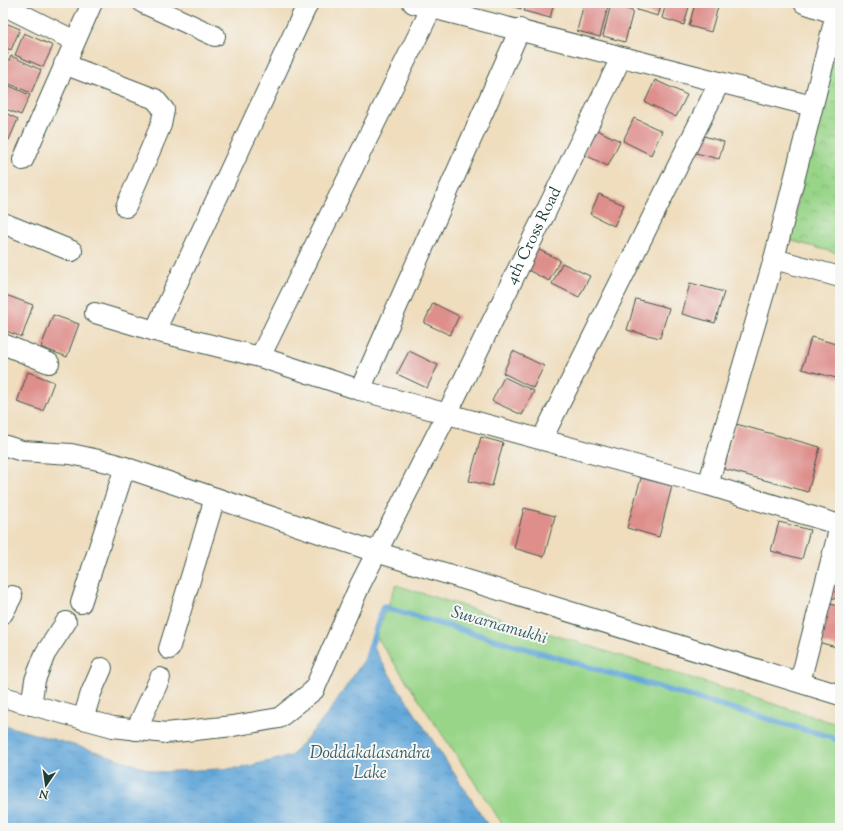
<svg xmlns="http://www.w3.org/2000/svg" width="843" height="831" font-family="'Sorts Mill Goudy',serif">
  <style>
    .grass { fill: #99d589; stroke: #5c895e }
    .park { fill: url(#park-crowns); stroke: #5c895e }
    .water { fill: url(#water-ripples); stroke: #427286 }
    .lines { fill: none; stroke-linecap: round; stroke-linejoin: round }
    .stream { stroke: #64a7d9; stroke-width: 6 }
    .building { fill: #de8e8b }
    .minor-casing { stroke: #3e5549; stroke-width: 22 }
    .minor { stroke: #fff; stroke-width: 20 }
    .labels { text-anchor: middle; dominant-baseline: central; stroke-width: 4; stroke-linejoin: round; paint-order: stroke }
    .street-label { font-size: 16px; fill: #1f3d34; stroke: #f6f6f2 }
    .water-label { font-size: 17px; font-style: italic; fill: #345d66; stroke: #f6f6f2 }
  </style>
  <defs>
    <pattern id="park-crowns" width="20" height="18" patternUnits="userSpaceOnUse"><rect width="20" height="18" fill="#99d589"/><path d="M2 6a3 3 0 1 1 6 0M12 15a3 3 0 1 1 6 0" fill="none" stroke="#7cae71"/></pattern>
    <pattern id="water-ripples" width="26" height="14" patternUnits="userSpaceOnUse"><rect width="26" height="14" fill="#64a7d9"/><path d="M2 4q2-2 4 0t4 0M15 11q2-2 4 0t4 0" fill="none" stroke="#5289b1"/></pattern>
  </defs>
  <rect width="100%" height="100%" fill="#f6f6f2"/>
  <filter id="ink" filterUnits="userSpaceOnUse"><feTurbulence type="fractalNoise" baseFrequency=".025" numOctaves="2"/><feDisplacementMap in="SourceGraphic" scale="8" xChannelSelector="R" yChannelSelector="G"/><feConvolveMatrix kernelMatrix="1 2 1 2 8 2 1 2 1" color-interpolation-filters="sRGB"/></filter>
  <filter id="wash" filterUnits="userSpaceOnUse"><feTurbulence type="fractalNoise" baseFrequency=".012" numOctaves="4" result="noise"/><feDisplacementMap in="SourceGraphic" scale="16" xChannelSelector="R" yChannelSelector="G"/><feGaussianBlur stdDeviation="0.9" result="paint"/><feColorMatrix in="noise" values="0 0 0 0 0 0 0 0 0 0 0 0 0 0 0 0 0 1.4 0 .05"/><feComposite in="paint" operator="in"/></filter>
  <g filter="url(#wash)">
    <rect width="100%" height="100%" fill="#efddbd"/>
    <polygon class="grass" points="396,585 840,725 840,828 505,828 376,636"/>
    <polygon class="park" points="838,37 840,38 840,254 789,240"/>
    <polygon class="water" points="373,647 393,680 490,828 3,828 3,725 98,752 156,772 240,768 291,756 326,716"/>
    <g class="lines">
      <polyline class="stream" points="366,662 383,607 840,740"/>
    </g>
    <g id="blocks">
      <g class="building">
        <polygon points="501,3 522,3 521,9"/>
        <polygon points="527,3 554,3 550,18 524,11"/>
        <polygon points="584,3 609,3 600,37 577,31"/>
        <polygon points="639,3 662,3 658,16 637,10"/>
        <polygon points="666,3 690,3 684,25 662,18"/>
        <polygon points="695,3 719,3 711,32 689,26"/>
        <polygon points="611,4 633,11 625,42 603,36"/>
        <polygon points="3,22 20,29 11,50 3,47"/>
        <polygon points="24,33 53,46 43,67 15,55"/>
        <polygon points="3,51 8,53 3,64"/>
        <polygon points="11,56 41,70 31,93 3,81 3,74"/>
        <polygon points="655,80 687,95 676,117 645,102"/>
        <polygon points="3,83 30,95 21,115 3,108"/>
        <polygon points="3,112 18,119 9,140 3,137"/>
        <polygon points="634,118 662,131 651,155 623,141"/>
        <polygon points="595,129 620,141 608,166 583,154"/>
        <polygon points="697,134 724,142 719,159 692,152"/>
        <polygon points="599,194 624,205 614,226 590,214"/>
        <polygon points="533,247 560,260 549,281 524,268"/>
        <polygon points="562,263 590,276 579,297 552,284"/>
        <polygon points="690,283 724,292 715,323 682,314"/>
        <polygon points="3,294 33,305 22,337 3,330"/>
        <polygon points="636,299 669,308 660,338 627,330"/>
        <polygon points="433,303 459,316 450,335 424,323"/>
        <polygon points="53,315 79,324 67,357 41,347"/>
        <polygon points="811,337 840,345 840,379 802,369"/>
        <polygon points="409,351 438,365 427,388 397,374"/>
        <polygon points="513,351 544,366 533,388 503,373"/>
        <polygon points="28,372 54,382 43,411 17,402"/>
        <polygon points="504,377 534,391 522,415 492,401"/>
        <polygon points="736,424 820,447 808,492 724,469"/>
        <polygon points="481,437 503,443 492,486 469,481"/>
        <polygon points="641,478 672,486 659,537 627,528"/>
        <polygon points="524,508 555,516 544,557 514,548"/>
        <polygon points="779,522 810,530 802,559 771,551"/>
        <polygon points="837,577 840,578 840,600 831,598"/>
        <polygon points="825,602 840,607 840,648 814,641"/>
      </g>
    </g>
  </g>
  <g filter="url(#ink)">
    <use href="#blocks" fill-opacity="0" stroke="#3e5549" stroke-width="1"/>
    <g class="lines">
      <defs>
        <g id="minor">
          <polyline points="143,3 215,36"/>
          <polyline points="413,3 812,106"/>
          <polyline points="804,3 836,14 774,259 840,277"/>
          <polyline points="3,5 75,41"/>
          <polyline points="64,64 155,99 164,110 161,125 126,207"/>
          <polyline points="23,160 92,3"/>
          <polyline points="3,223 72,251"/>
          <polyline points="95,313 155,331 260,357 360,390 708,485 840,525"/>
          <polyline points="155,331 308,3"/>
          <polyline points="3,344 49,363"/>
          <polyline points="260,357 431,9"/>
          <polyline points="360,390 520,29"/>
          <polyline points="542,439 719,83"/>
          <polyline points="3,445 22,451 71,454 112,463 376,552 840,695"/>
          <polyline points="708,485 774,259"/>
          <polyline points="81,603 125,467"/>
          <polyline points="3,613 12,596"/>
          <polyline points="169,649 215,498"/>
          <polyline points="800,682 840,526"/>
          <path id="s1" d="M 3,697 L 113,727 L 166,733 L 233,726 L 279,718 L 314,690 L 360,585 L 447,414 L 621,58"/>
          <polyline points="31,705 35,680 45,654 66,622"/>
          <polyline points="83,719 91,693 102,668"/>
          <polyline points="136,730 160,678"/>
        </g>
      </defs>
      <use href="#minor" class="minor-casing"/>
      <use href="#minor" class="minor"/>
    </g>
  </g>
  <g class="labels">
    <g class="street-label">
      <text stroke="none"><textPath href="#s1" startOffset="831">4th Cross Road</textPath></text>
    </g>
    <g class="water-label">
      <text transform="translate(499 626) rotate(16)">Suvarnamukhi</text>
      <text x="370" y="754">Doddakalasandra<tspan x="370" dy="20">Lake</tspan></text>
    </g>
  </g>
  <rect width="843" height="831" fill="none" stroke="#f6f6f2" stroke-width="16"/>
  <g transform="translate(46 785) rotate(193)" stroke="#f6f6f2" stroke-width="3" paint-order="stroke">
  <path d="M0-3L7 15L0 10L-7 15Z" fill="#1f3d34"/>
  <text y="-6" font-size="11" font-weight="bold" text-anchor="middle" fill="#1f3d34">N</text>
  </g>
</svg>
